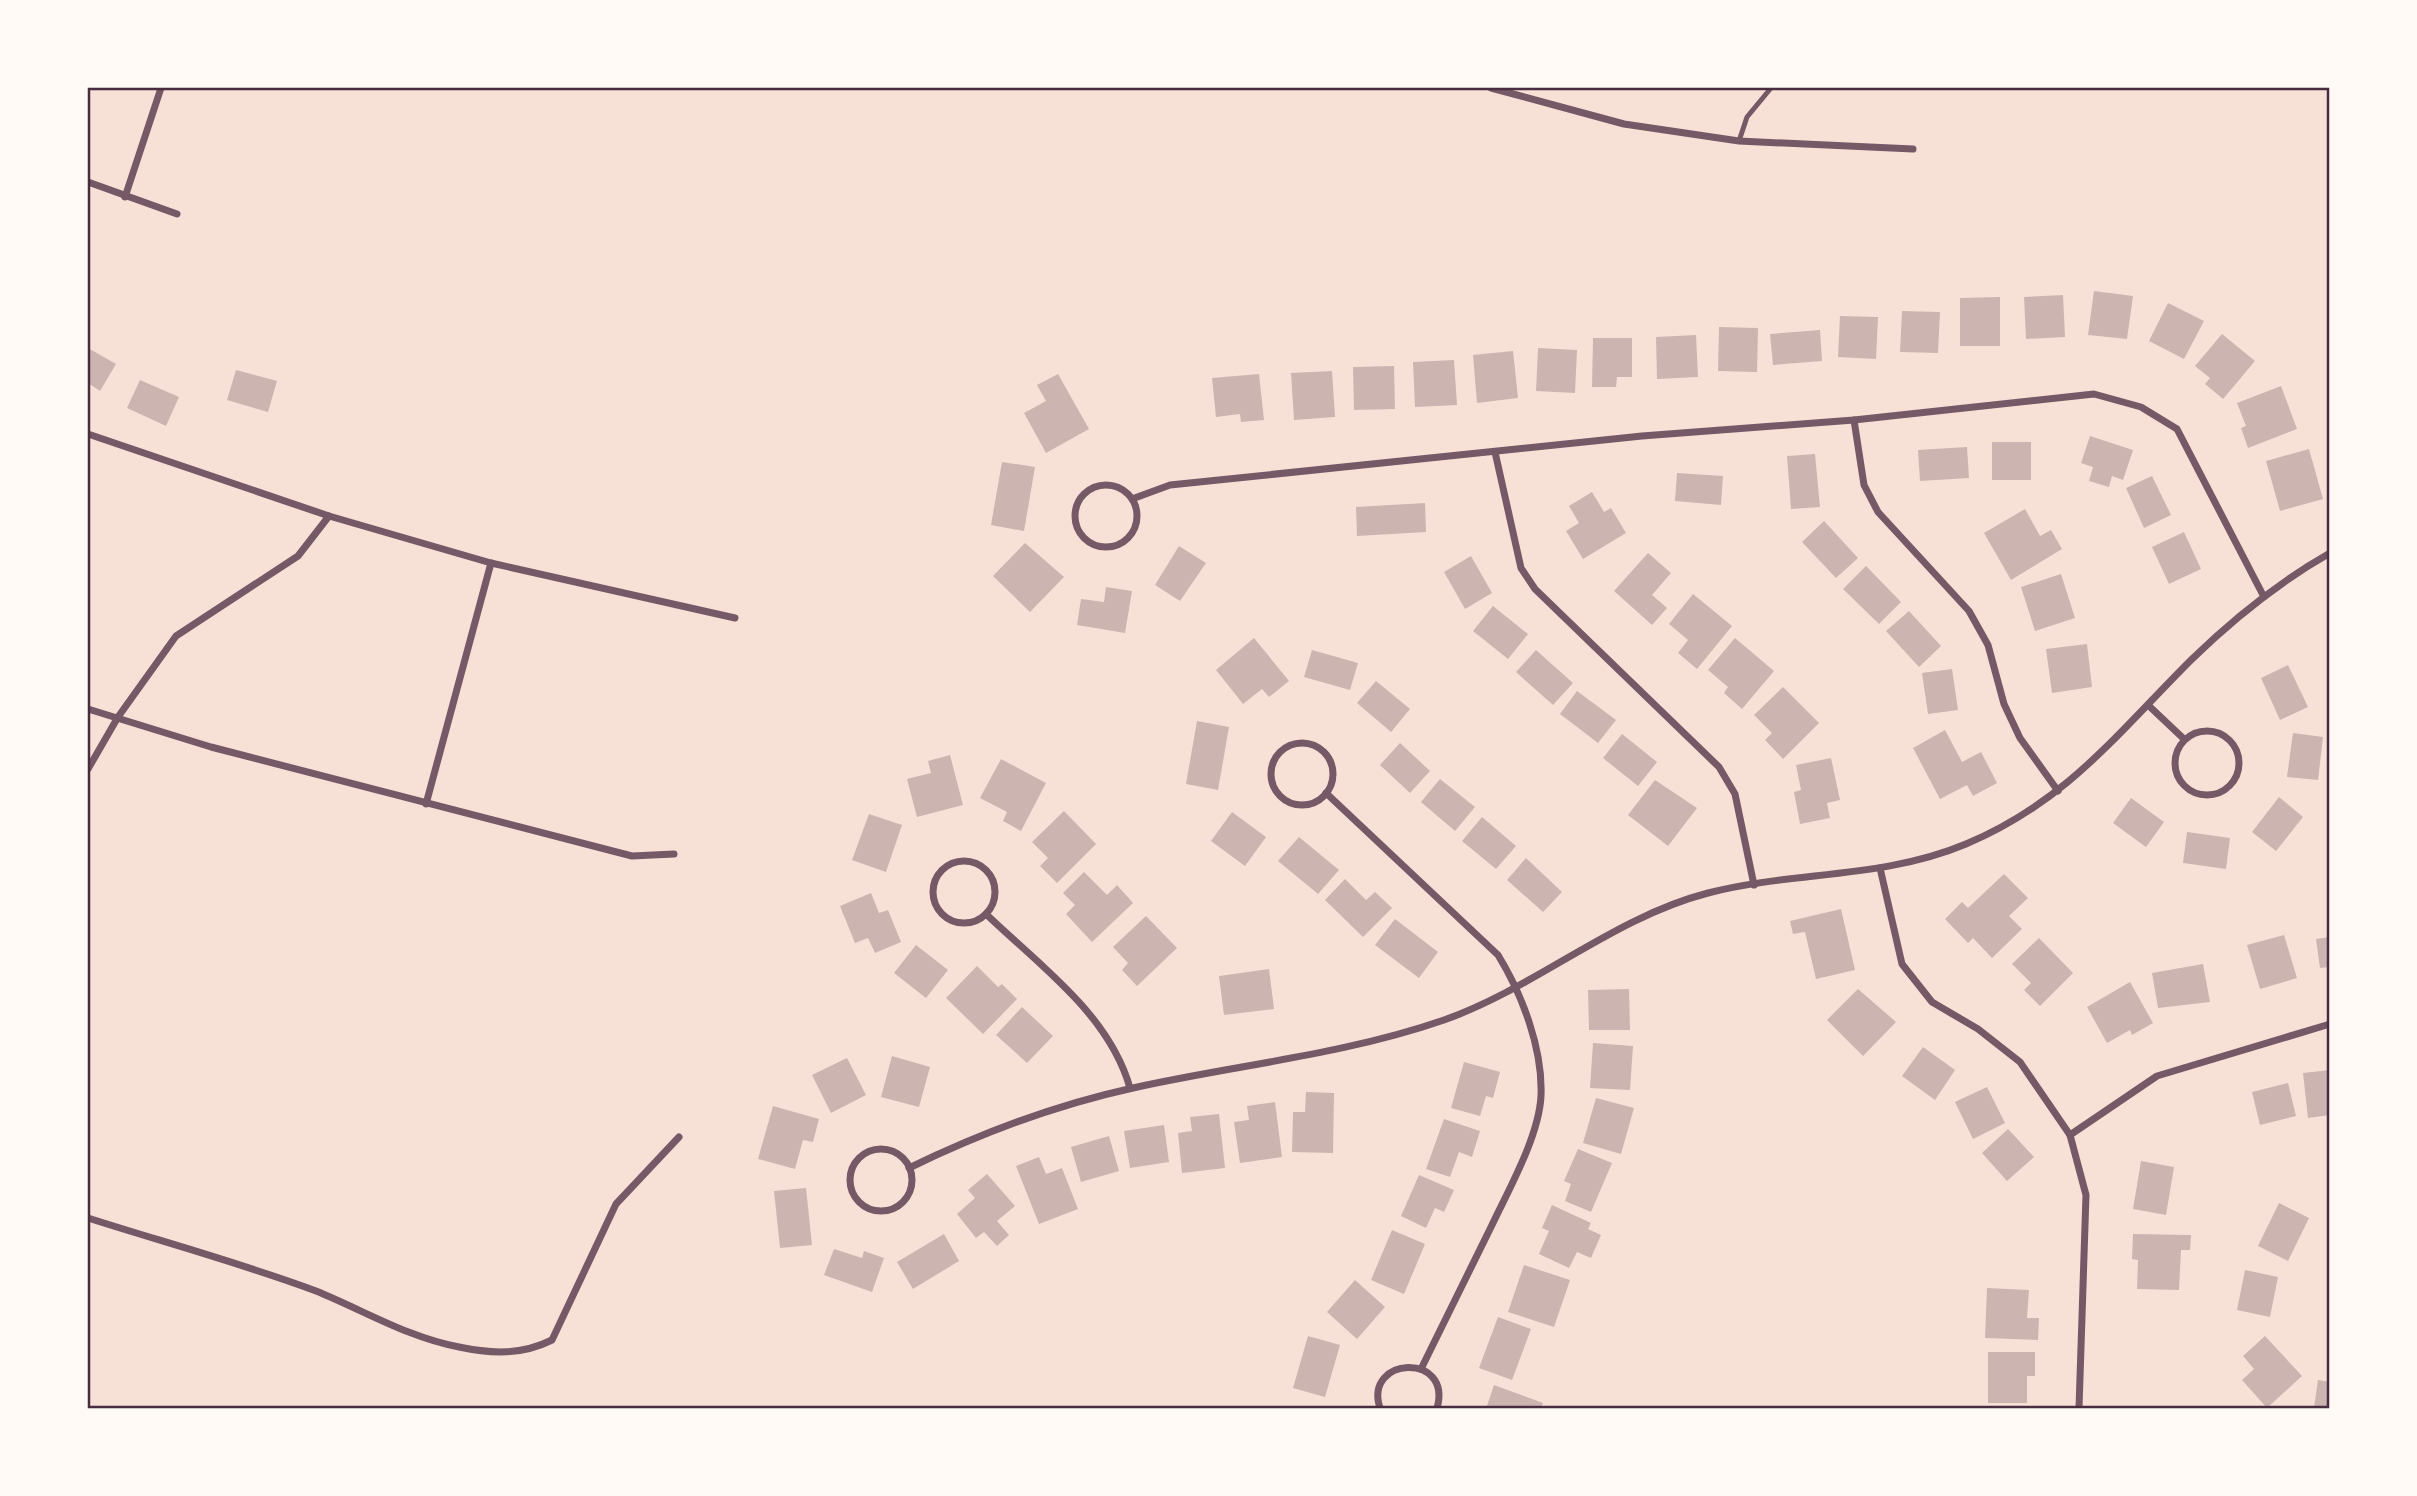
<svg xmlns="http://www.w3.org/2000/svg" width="2417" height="1496" font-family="'Sofia Sans Condensed',sans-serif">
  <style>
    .building { fill: #ccb4b1 }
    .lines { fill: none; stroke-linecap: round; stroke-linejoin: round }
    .service { stroke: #755966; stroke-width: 5 }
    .minor { stroke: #755966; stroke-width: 7 }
    .neatline { fill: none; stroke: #4a2c40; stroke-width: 2.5 }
  </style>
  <rect width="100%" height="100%" fill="#f7e1d7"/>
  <g class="building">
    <polygon points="2094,291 2133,296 2127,339 2088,335"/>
    <polygon points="2063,295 2065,337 2026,339 2024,297"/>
    <polygon points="2000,297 2000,346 1960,346 1960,298"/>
    <polygon points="2168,303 2204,321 2184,359 2149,341"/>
    <polygon points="1902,311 1940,312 1938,353 1900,352"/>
    <polygon points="1840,316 1878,317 1876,359 1838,357"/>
    <polygon points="1719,327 1758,328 1757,372 1718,371"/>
    <polygon points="1820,330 1822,361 1773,365 1770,334"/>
    <polygon points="2222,334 2255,361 2223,399 2205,384 2210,378 2195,366"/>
    <polygon points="1696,335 1698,377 1657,379 1656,337"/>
    <polygon points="1593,338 1632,338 1632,377 1617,377 1616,387 1592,387"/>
    <polygon points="88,348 116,364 100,391 88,383"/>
    <polygon points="1538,348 1577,350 1575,393 1536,391"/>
    <polygon points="1513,351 1518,398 1477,403 1473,355"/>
    <polygon points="1454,360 1457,405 1415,407 1413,362"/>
    <polygon points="1394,366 1395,409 1354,410 1353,367"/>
    <polygon points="236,370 277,381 268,412 227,400"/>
    <polygon points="1332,371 1335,417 1294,420 1291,373"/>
    <polygon points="1058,374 1089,429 1046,453 1024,413 1046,401 1037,385"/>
    <polygon points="1259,374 1264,420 1241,422 1240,414 1216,417 1212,378"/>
    <polygon points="140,380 179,397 166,426 127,408"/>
    <polygon points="2281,386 2297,429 2248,448 2241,428 2246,426 2237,403"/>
    <polygon points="2090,436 2133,450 2123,480 2112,476 2109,487 2089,481 2093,467 2081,463"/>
    <rect x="1992" y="442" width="39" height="38"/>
    <polygon points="1967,447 1969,478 1920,481 1918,450"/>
    <polygon points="2309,449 2323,499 2280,511 2266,461"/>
    <polygon points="1815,454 1820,507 1791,509 1787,456"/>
    <polygon points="1002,462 1035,467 1024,531 991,525"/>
    <polygon points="1677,473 1723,476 1721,505 1675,501"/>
    <polygon points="2152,476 2171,515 2144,528 2126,488"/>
    <polygon points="1592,492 1604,512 1611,508 1626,533 1583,559 1566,531 1579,523 1569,506"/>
    <polygon points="1425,503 1426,532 1357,536 1356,507"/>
    <polygon points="2025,509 2040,536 2051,530 2062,549 2011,580 1984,533"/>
    <polygon points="1824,521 1858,558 1836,578 1802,542"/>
    <polygon points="2184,532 2201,569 2169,584 2152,547"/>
    <polygon points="1025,543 1064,577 1030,612 993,576"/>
    <polygon points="1179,546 1206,563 1180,601 1155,585"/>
    <polygon points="1648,553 1671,573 1652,595 1667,608 1652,625 1614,591"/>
    <polygon points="1471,556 1492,593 1465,609 1444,572"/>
    <polygon points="1866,566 1901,602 1879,624 1843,589"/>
    <polygon points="2061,574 2075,618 2035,631 2021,587"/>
    <polygon points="1106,587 1132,591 1125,633 1077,625 1081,599 1104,602"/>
    <polygon points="1693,594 1732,626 1697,669 1678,653 1688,640 1669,624"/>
    <polygon points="1493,606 1528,634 1508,659 1473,631"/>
    <polygon points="1909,611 1941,646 1919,667 1886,631"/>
    <polygon points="1254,638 1289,681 1269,697 1262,689 1243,704 1216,670"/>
    <polygon points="1735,638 1774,671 1742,709 1724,693 1728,687 1708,670"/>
    <polygon points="2087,644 2092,687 2052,693 2046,649"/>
    <polygon points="1312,650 1358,663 1350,690 1304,677"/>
    <polygon points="1536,650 1573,683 1553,705 1516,672"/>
    <polygon points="2288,665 2308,707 2280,720 2261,678"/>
    <polygon points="1952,669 1958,710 1928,714 1922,673"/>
    <polygon points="1376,681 1410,709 1391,732 1357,703"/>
    <polygon points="1783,687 1819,723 1783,759 1765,740 1772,733 1754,715"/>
    <polygon points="1577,691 1616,720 1598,743 1560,714"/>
    <polygon points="1197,721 1229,727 1218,790 1186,784"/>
    <polygon points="1945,730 1962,762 1981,752 1997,783 1973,796 1967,785 1940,799 1913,748"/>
    <polygon points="2293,733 2323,737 2318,780 2287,777"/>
    <polygon points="1622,734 1657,762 1638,786 1603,758"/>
    <polygon points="1400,743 1430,771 1410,793 1380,765"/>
    <polygon points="950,755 963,805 917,817 907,779 931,773 928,761"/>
    <polygon points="1831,758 1840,800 1827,803 1830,818 1800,824 1794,792 1801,790 1796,765"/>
    <polygon points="1001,759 1046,783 1021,831 1003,821 1007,812 980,798"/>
    <polygon points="1440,779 1475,807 1455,831 1421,802"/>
    <polygon points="1655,780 1697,808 1668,846 1628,815"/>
    <polygon points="2279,797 2303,817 2276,851 2252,832"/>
    <polygon points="2131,798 2164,822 2146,847 2113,823"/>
    <polygon points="1064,811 1096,844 1057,883 1040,866 1048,858 1032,842"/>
    <polygon points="1232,812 1266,837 1245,866 1211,841"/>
    <polygon points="869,814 902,825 886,872 852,860"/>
    <polygon points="1482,817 1516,846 1496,869 1462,841"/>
    <polygon points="2187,832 2230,838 2226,869 2183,863"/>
    <polygon points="1299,837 1339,870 1318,894 1278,861"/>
    <polygon points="1526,858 1562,892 1543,912 1507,880"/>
    <polygon points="1084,872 1107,895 1117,885 1133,903 1092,942 1066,914 1075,905 1063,893"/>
    <polygon points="2004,874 2028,898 2009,916 2022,929 1992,958 1973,938 1968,943 1945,919 1962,902 1968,908"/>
    <polygon points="1345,879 1366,900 1375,892 1392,908 1363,937 1325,900"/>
    <polygon points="871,893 879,913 888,910 901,942 875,953 868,938 855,943 840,906"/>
    <polygon points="1841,909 1855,970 1816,979 1805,932 1793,934 1790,921"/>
    <polygon points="1146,916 1177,948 1137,986 1122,970 1128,963 1113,947"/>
    <polygon points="1395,919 1438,952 1419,978 1375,945"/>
    <polygon points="2284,935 2297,978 2260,989 2247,945"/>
    <polygon points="2330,937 2330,967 2320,968 2316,939"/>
    <polygon points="2039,938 2073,973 2040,1006 2024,990 2031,983 2012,964"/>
    <polygon points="916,945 948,970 926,998 894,973"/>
    <polygon points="2203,964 2210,1002 2158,1008 2152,973"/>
    <polygon points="977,966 998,987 1002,984 1017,999 983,1034 946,998"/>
    <polygon points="1269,969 1274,1009 1224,1015 1219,976"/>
    <polygon points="2130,982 2153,1023 2132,1035 2130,1030 2107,1043 2087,1007"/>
    <polygon points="1629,989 1630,1030 1589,1030 1588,990"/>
    <polygon points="1858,989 1896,1022 1863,1056 1827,1020"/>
    <polygon points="1022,1007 1053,1036 1027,1063 996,1035"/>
    <polygon points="1593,1043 1633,1046 1630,1090 1590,1088"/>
    <polygon points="1923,1047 1955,1070 1935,1100 1902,1076"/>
    <polygon points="892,1056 930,1067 919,1107 881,1097"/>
    <polygon points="847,1058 866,1095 831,1113 812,1075"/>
    <polygon points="1464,1062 1500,1072 1493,1098 1486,1096 1480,1116 1451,1108"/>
    <polygon points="2330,1070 2330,1115 2308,1118 2303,1073"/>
    <polygon points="2288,1083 2296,1116 2260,1125 2252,1092"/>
    <polygon points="1987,1087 2005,1123 1973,1139 1955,1102"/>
    <polygon points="1306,1092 1334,1093 1333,1153 1292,1152 1293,1112 1305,1112"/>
    <polygon points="1596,1098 1634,1108 1621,1154 1583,1143"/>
    <polygon points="1275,1102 1282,1157 1240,1163 1234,1122 1249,1120 1247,1106"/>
    <polygon points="773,1106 819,1119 813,1142 803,1140 795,1169 758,1159"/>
    <polygon points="1219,1114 1225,1168 1182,1173 1178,1133 1192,1131 1190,1117"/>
    <polygon points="1444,1119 1480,1131 1472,1157 1459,1152 1450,1177 1426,1169"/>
    <polygon points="1164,1125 1169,1162 1130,1168 1124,1131"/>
    <polygon points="2008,1129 2034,1157 2007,1181 1982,1153"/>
    <polygon points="1109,1136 1119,1171 1081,1182 1071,1147"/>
    <polygon points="1578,1149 1612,1163 1591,1212 1565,1201 1571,1184 1564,1181"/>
    <polygon points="1039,1157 1046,1174 1062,1168 1078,1209 1039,1224 1016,1166"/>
    <polygon points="2141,1161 2174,1167 2166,1215 2133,1209"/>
    <polygon points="987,1174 1015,1206 997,1221 1009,1235 997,1246 984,1232 976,1238 957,1214 975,1198 968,1190"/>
    <polygon points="1419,1175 1454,1190 1444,1212 1435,1208 1426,1228 1401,1216"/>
    <polygon points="806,1188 812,1245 780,1248 774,1191"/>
    <polygon points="2279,1203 2309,1218 2288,1261 2258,1246"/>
    <polygon points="1552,1205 1591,1223 1588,1229 1601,1235 1591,1258 1577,1252 1569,1268 1539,1254 1549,1231 1542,1228"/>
    <polygon points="1392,1230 1425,1244 1404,1294 1371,1280"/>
    <polygon points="944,1234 959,1261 913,1289 897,1262"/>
    <polygon points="2133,1234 2191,1235 2190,1250 2181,1250 2179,1290 2137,1289 2138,1260 2132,1259"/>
    <polygon points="834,1249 862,1258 864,1251 884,1258 872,1292 824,1275"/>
    <polygon points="1524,1265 1570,1280 1554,1327 1508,1312"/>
    <polygon points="2245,1270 2278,1277 2270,1317 2237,1310"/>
    <polygon points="1355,1280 1385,1307 1357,1339 1327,1312"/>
    <polygon points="1987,1288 2029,1290 2027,1318 2039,1318 2038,1340 1985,1338"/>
    <polygon points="1498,1317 1531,1329 1512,1380 1479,1368"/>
    <polygon points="1308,1336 1340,1345 1325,1397 1293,1388"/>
    <polygon points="2265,1336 2302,1376 2267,1408 2242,1380 2254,1369 2243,1356"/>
    <polygon points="1988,1352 2035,1352 2035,1376 2027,1376 2027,1403 1988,1403"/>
    <polygon points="2318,1380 2330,1382 2330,1408 2314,1408"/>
    <polygon points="1494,1385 1543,1403 1541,1408 1487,1406"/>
  </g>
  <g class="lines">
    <polyline class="service" points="1739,141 1747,117 1771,88"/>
    <g class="minor">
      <polyline points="1491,88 1624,124 1739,141 1913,149"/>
      <polyline points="88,182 177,214"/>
      <polyline points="125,197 161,88"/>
      <polyline points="1854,420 1864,485 1878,512 1969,611 1988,645 2004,704 2020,738 2058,791"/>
      <polyline points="88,434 329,516 491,563 735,618"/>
      <polyline points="1495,452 1521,568 1535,589 1719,767 1735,794 1754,885"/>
      <circle cx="1106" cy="516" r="31"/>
      <polyline points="1132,499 1170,485 1642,436 1854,420 2094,394 2141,407 2177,429 2264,597"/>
      <polyline points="2148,705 2184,739"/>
      <polyline points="88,709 211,747 632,856 674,854"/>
      <circle cx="2207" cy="763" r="32"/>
      <circle cx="1302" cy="774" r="31"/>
      <polyline points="88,769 118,717 176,636 298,556 329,516"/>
      <path d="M 1326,793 L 1498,955 C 1522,994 1543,1049 1541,1096 C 1539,1136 1509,1189 1492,1225 C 1468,1273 1445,1321 1421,1369"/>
      <polyline points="426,804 491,563"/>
      <circle cx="964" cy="892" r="31"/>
      <polyline points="1880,868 1902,964 1932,1002 1978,1029 2020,1062 2070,1135 2086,1195 2079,1408"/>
      <path d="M 986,914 C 1040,966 1109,1014 1130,1088"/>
      <polyline points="2070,1135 2157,1076 2330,1024"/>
      <circle cx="881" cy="1180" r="31"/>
      <path d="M 909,1168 C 981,1133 1055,1105 1133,1088 C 1236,1065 1343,1055 1444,1020 C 1537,987 1612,918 1708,893 C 1793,871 1883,879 1966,844 C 2066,802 2117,734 2191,660 C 2233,619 2279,582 2330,553"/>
      <path d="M 88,1218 C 163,1242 241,1263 316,1291 C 363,1310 409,1338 459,1347 C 492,1354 522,1355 552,1340 L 616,1204 L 679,1137"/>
      <path d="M 1380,1408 C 1363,1356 1453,1352 1437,1408"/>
    </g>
  </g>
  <rect width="2417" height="1496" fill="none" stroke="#fffaf5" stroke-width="178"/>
  <rect x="89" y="89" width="2239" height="1318" class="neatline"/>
</svg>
